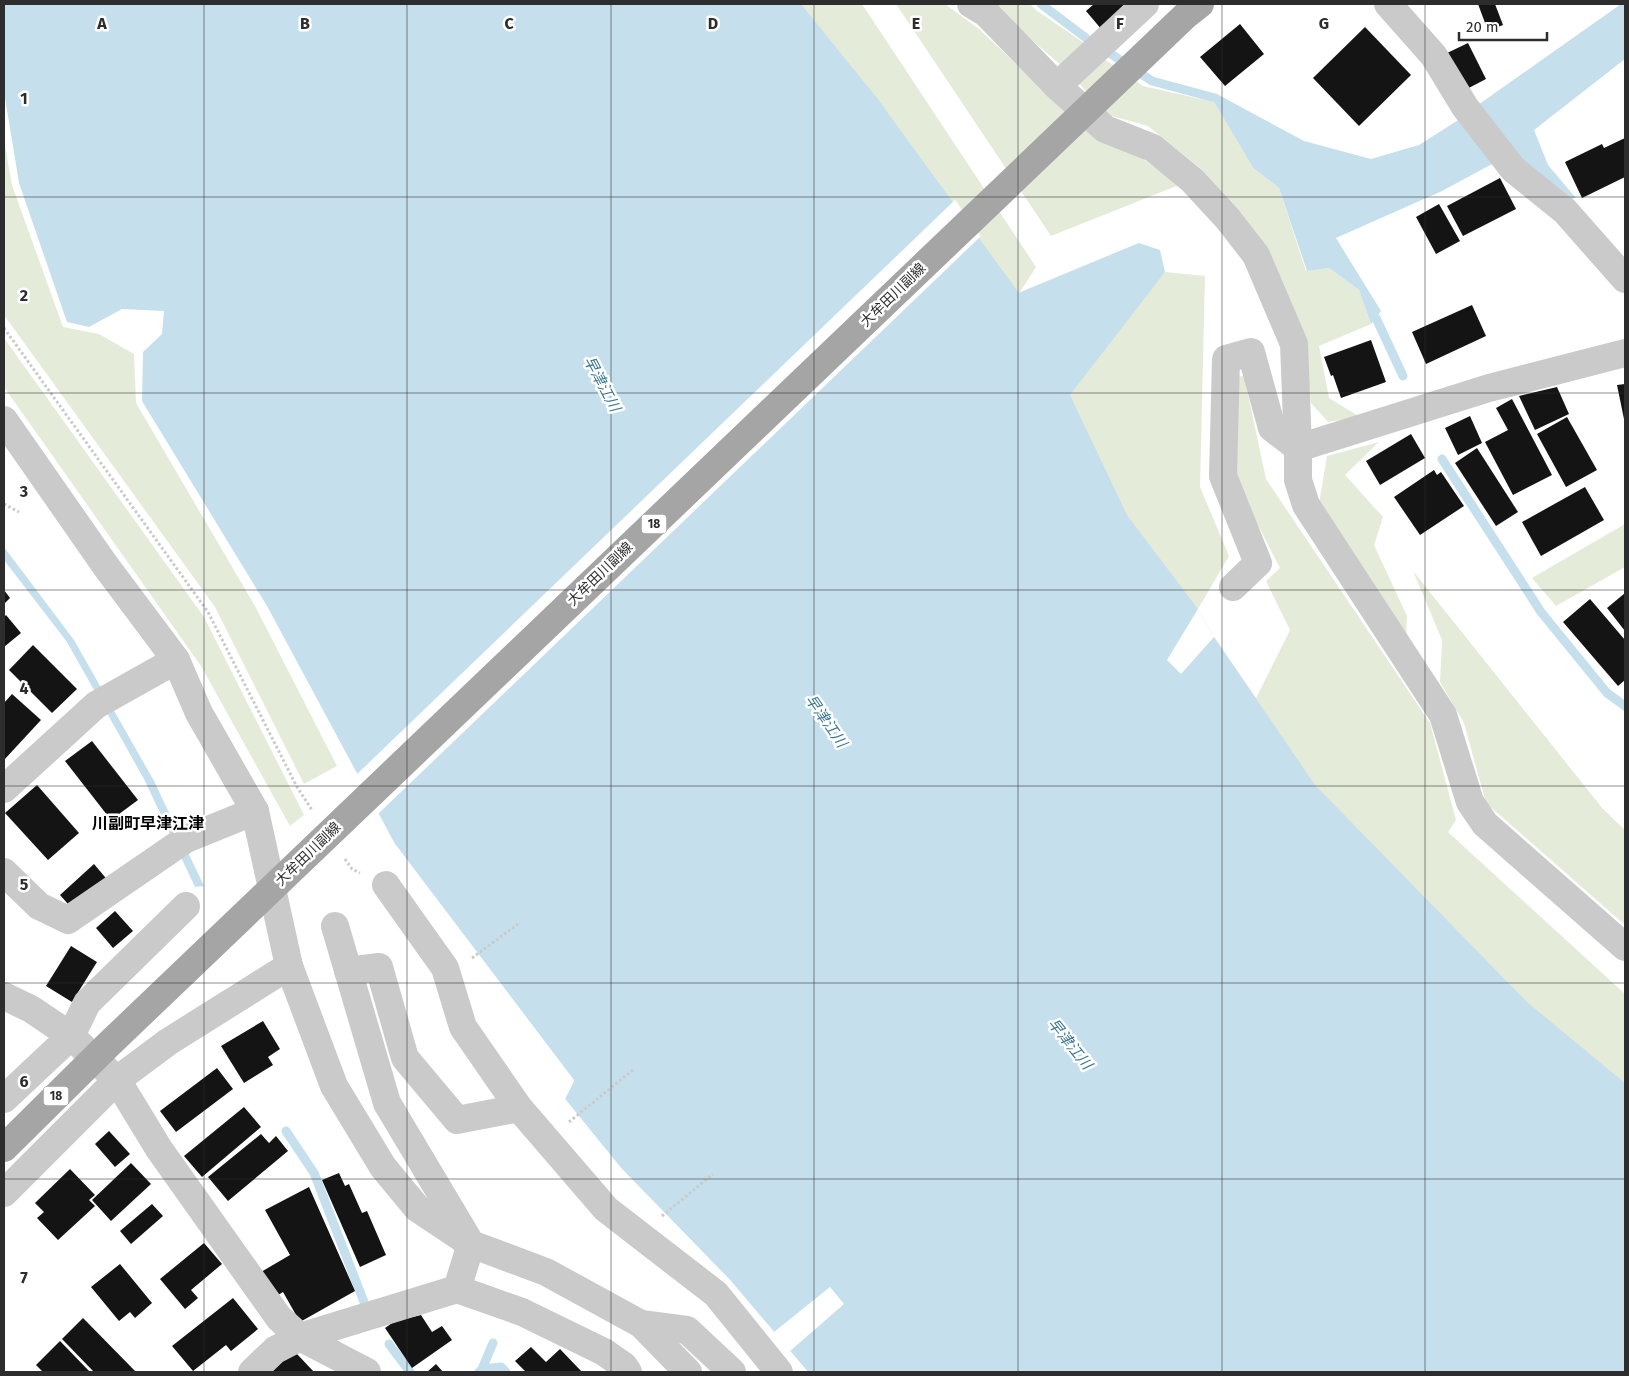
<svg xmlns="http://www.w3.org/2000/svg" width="1629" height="1376" font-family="'Fira Sans','Noto Sans JP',sans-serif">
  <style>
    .green { fill: #e5ebd9 }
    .water { fill: #c5e0ec }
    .pier { fill: #fff }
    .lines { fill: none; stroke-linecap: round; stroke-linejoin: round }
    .stream { stroke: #c5e0ec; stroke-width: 9 }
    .building { fill: #141414 }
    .path { stroke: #cacaca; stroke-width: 3; stroke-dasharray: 2.5 2.5; stroke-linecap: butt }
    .minor { stroke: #cacaca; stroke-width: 28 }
    .major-bridge { stroke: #a5a5a5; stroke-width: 28 }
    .grid { fill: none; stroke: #2d2d2d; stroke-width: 1; stroke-opacity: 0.55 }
    .labels { text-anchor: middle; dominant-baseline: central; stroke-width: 5; stroke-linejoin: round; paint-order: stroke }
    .shield { fill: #fff; stroke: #6c6c6c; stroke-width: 1 }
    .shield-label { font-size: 12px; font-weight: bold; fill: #2d2d2d }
    .street-label { font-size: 14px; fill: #2d2d2d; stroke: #fff }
    .water-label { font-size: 15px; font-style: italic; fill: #387791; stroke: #fff }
    .quarter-label { font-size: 16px; font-weight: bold; fill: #000; stroke: #fff }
    .grid-label { font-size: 16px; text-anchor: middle; font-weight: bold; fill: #2d2d2d; stroke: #fff; stroke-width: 5; stroke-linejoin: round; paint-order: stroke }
  </style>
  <rect width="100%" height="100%" fill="#fff"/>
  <g class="green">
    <polygon points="716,4 862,4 1036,267 1020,292 1139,243 994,358"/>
    <polygon points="896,4 945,4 979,29 1098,141 1142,158 1179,185 1051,236"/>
    <polygon points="990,4 1030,4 1036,10 1087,45 1062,66"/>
    <polygon points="1101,57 1143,86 1214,102 1253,168 1279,188 1306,271 1329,268 1359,290 1371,324 1319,346 1329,398 1360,417 1328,422 1311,403 1303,337 1269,250 1200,168 1148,126 1108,115 1077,81"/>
    <polygon points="4,140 12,185 63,327 99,334 134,354 136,403 255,606 337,766 304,784 215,607 4,315"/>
    <polygon points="1165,272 1205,276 1200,487 1229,556 1198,609 1022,409"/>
    <polygon points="4,338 204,617 304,815 290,826 201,666 4,387"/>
    <polygon points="1244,376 1266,479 1430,723 1456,820 1448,832 1625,994 1625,1144 1181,674 1214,637 1256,698 1290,630 1266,581 1280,568 1232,475 1234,377"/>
    <polygon points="1379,442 1345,475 1383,517 1374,545 1407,616 1406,636 1319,503 1327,456"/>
    <polygon points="1625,524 1625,567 1556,606 1532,578"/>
    <polygon points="1413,571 1603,809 1625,830 1625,925 1486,803 1464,723 1440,682 1442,640"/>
  </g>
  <g class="water">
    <polygon points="4,4 801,4 877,98 1019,293 1139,243 1160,250 1165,272 1070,395 1127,515 1198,609 1214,637 1315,785 1527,1002 1625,1083 1625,1372 808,1372 730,1280 621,1168 565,1099 574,1080 395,844 267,606 142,401 143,352 162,334 164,311 122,309 89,327 67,322 19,183 4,92"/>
    <polygon points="1621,4 1625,4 1625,59 1534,130 1548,165 1576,198 1566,200 1527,170 1475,107"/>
    <polygon points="1217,94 1304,141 1371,159 1419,145 1460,119 1494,163 1442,191 1336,238 1381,311 1371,324 1359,290 1329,268 1307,271 1279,188 1253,168 1214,102"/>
    <polygon points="4,547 74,640 154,781 204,886 195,887 144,779 67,642 4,560"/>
  </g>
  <g class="pier">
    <polygon points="955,200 981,236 377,815 355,776"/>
    <polygon points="1198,609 1214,637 1181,674 1167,660"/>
    <polygon points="395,844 574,1081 565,1099 621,1168 730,1280 774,1332 830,1287 844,1304 790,1351 808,1372 804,1372 728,1282 619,1170 563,1101 563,1098 571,1081 393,845"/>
  </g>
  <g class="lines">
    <g class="stream">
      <polyline points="1041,4 1086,38"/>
      <polyline points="1108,52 1152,81 1215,98"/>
      <polyline points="1376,318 1403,376"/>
      <polyline points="1442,459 1541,612 1607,693 1625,706"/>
      <polyline points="286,1131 314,1173 364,1302"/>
      <polyline points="389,1344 410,1372"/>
      <polyline points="482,1369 501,1367 506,1372"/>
      <polyline points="479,1372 482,1369 493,1343"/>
    </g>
  </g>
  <g class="building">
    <polygon points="1094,4 1132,4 1102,30 1086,11"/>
    <polygon points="1478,4 1495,4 1503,25 1488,31"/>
    <polygon points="1240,24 1264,54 1225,86 1200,57"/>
    <polygon points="1365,27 1411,75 1359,126 1313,78"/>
    <polygon points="1468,43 1486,79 1463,91 1445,54"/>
    <polygon points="1625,138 1625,177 1582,198 1565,162 1602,144 1604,148"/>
    <polygon points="1500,178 1516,209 1463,236 1447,206"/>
    <polygon points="1439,204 1460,241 1436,254 1416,217"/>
    <polygon points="1472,305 1486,336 1426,364 1412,332"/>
    <polygon points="1371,340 1386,382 1341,398 1333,375 1331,376 1324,357"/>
    <polygon points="1625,384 1625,419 1624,419 1617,385"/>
    <polygon points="1557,387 1569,414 1535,430 1519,396"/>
    <polygon points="1512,399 1552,475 1513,495 1485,442 1508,430 1496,408"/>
    <polygon points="1470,416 1482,443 1458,455 1445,428"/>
    <polygon points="1567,417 1597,470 1566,487 1537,434"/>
    <polygon points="1411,434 1425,458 1380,485 1366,461"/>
    <polygon points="1477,448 1518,512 1496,526 1455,463"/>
    <polygon points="1434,470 1437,475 1441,472 1464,506 1420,535 1394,497"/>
    <polygon points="1585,487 1604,520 1541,556 1522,522"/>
    <polygon points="4,590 10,598 4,604"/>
    <polygon points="1625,593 1625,631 1607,608"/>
    <polygon points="1590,599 1625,640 1625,680 1618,686 1563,622"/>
    <polygon points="6,615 21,633 4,647 4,617"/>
    <polygon points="33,645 77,689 52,713 9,670"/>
    <polygon points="12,694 41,720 4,760 4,703"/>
    <polygon points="92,741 138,800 111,820 65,761"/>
    <polygon points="37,785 79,833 48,860 5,813"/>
    <polygon points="94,864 110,883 76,913 60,895"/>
    <polygon points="115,911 133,931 113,948 96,928"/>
    <polygon points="71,946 97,962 72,1002 46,986"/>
    <polygon points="263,1021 280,1049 268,1057 273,1065 244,1083 221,1046"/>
    <polygon points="217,1068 233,1089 176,1132 160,1111"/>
    <polygon points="244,1107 261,1127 202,1177 184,1156"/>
    <polygon points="109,1131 130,1154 115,1167 95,1144"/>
    <polygon points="261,1134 269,1143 276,1136 288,1151 228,1201 208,1177"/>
    <polygon points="131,1163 151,1184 111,1221 92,1200"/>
    <polygon points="70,1169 95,1195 89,1200 95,1206 58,1240 37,1218 44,1212 35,1203"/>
    <polygon points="339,1173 345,1186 349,1184 362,1213 367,1211 386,1255 360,1267 322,1180"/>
    <polygon points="309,1187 355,1291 300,1322 283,1292 275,1297 261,1272 290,1255 265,1210"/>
    <polygon points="152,1204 163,1216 131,1244 120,1231"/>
    <polygon points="204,1243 222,1264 191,1290 198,1298 185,1309 160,1279"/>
    <polygon points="120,1264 152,1303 135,1318 130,1312 119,1321 91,1287"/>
    <polygon points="233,1298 258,1329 231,1351 226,1345 193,1371 172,1346"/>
    <polygon points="421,1315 432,1332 442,1326 452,1340 412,1368 385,1328 395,1321"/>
    <polygon points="83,1318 136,1372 94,1372 62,1339"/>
    <polygon points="60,1341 89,1371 88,1372 43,1372 36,1365"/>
    <polygon points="531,1347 546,1362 560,1349 582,1372 526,1372 515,1361"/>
    <polygon points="297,1354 314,1372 271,1372 287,1357"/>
    <polygon points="436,1364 443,1372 427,1372"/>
  </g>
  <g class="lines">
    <g class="path">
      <polyline points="4,328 208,612 297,787 312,810"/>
      <polyline points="4,504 19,512"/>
      <polyline points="345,859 352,869 360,873"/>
      <polyline points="472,958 518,924"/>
      <polyline points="569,1122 634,1069"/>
      <polyline points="662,1216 713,1174"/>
    </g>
    <g class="minor">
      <polyline points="971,4 986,13 1057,86 1105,129 1153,148 1192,180 1228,219 1256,255 1294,344 1298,448 1298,480 1306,505 1443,715 1470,802 1485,824 1625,947"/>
      <polyline points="1388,4 1434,56 1465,107 1513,169 1565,211 1625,279"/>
      <polyline points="1057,86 1145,4"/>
      <polyline points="4,420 105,565 176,660 199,713 255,811 289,966 334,1086 383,1167 417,1208 471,1244 457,1289"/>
      <polyline points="1298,448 1489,388 1625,353"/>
      <polyline points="1233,587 1258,563 1223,476 1226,359 1251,352 1272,428 1298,448"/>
      <polyline points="4,789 96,705 176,660"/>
      <polyline points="4,872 39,906 68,920 186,839 255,811"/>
      <polyline points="386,885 445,968 463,1027 519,1108 606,1209 716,1294 779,1372"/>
      <polyline points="335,926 387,1103 471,1244 546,1272 641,1324 688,1372"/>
      <polyline points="348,971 379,967 405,1058 457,1120 519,1108"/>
      <polyline points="4,996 31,1009 71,1036 117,1080 159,1149 279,1318 300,1337 367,1372"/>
      <polyline points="4,1099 71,1036 87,1003 186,906"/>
      <polyline points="4,1193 117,1080 168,1042 289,966"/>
      <polyline points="641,1324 687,1330 732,1372"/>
      <polyline points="252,1372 275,1350 300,1337 457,1289 522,1312 604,1352 624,1366 628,1372"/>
    </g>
    <polyline class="major-bridge" points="4,1148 108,1045 1186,15 1200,4"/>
  </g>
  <path class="grid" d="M 204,4 L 204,1372M 407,4 L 407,1372M 611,4 L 611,1372M 814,4 L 814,1372M 1018,4 L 1018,1372M 1222,4 L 1222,1372M 1425,4 L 1425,1372M 4,197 L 1625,197M 4,393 L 1625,393M 4,590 L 1625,590M 4,786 L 1625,786M 4,983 L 1625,983M 4,1179 L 1625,1179"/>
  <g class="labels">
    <g class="shield">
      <rect x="641.5" y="514.5" width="25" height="19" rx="4"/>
      <rect x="43.5" y="1086.5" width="25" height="19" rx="4"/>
    </g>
    <g class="shield-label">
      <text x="654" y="524">18</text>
      <text x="56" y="1096">18</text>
    </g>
    <g class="street-label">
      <text transform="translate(893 295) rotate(-44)">大牟田川副線</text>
      <text transform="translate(600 574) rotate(-44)">大牟田川副線</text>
      <text transform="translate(308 854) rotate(-44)">大牟田川副線</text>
    </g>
    <g class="water-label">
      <text transform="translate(602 384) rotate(62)">早津江川</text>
      <text transform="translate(826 721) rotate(55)">早津江川</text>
      <text transform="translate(1070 1044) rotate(51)">早津江川</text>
    </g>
    <g class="quarter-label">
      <text x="148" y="823">川副町早津江津</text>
    </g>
  </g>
  <g class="grid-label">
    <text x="102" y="29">A</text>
    <text x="305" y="29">B</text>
    <text x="509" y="29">C</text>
    <text x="713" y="29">D</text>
    <text x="916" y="29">E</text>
    <text x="1120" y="29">F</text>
    <text x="1324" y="29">G</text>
    <text x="24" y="104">1</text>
    <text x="24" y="301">2</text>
    <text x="24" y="497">3</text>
    <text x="24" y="694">4</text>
    <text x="24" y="890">5</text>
    <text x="24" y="1087">6</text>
    <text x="24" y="1283">7</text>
  </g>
  <rect width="1629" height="1376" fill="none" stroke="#2d2d2d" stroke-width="10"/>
  <path d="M1459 32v8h88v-8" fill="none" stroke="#2d2d2d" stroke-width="2.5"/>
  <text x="1466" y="32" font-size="15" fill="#2d2d2d" stroke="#ffffff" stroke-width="4" paint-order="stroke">20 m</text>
</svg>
